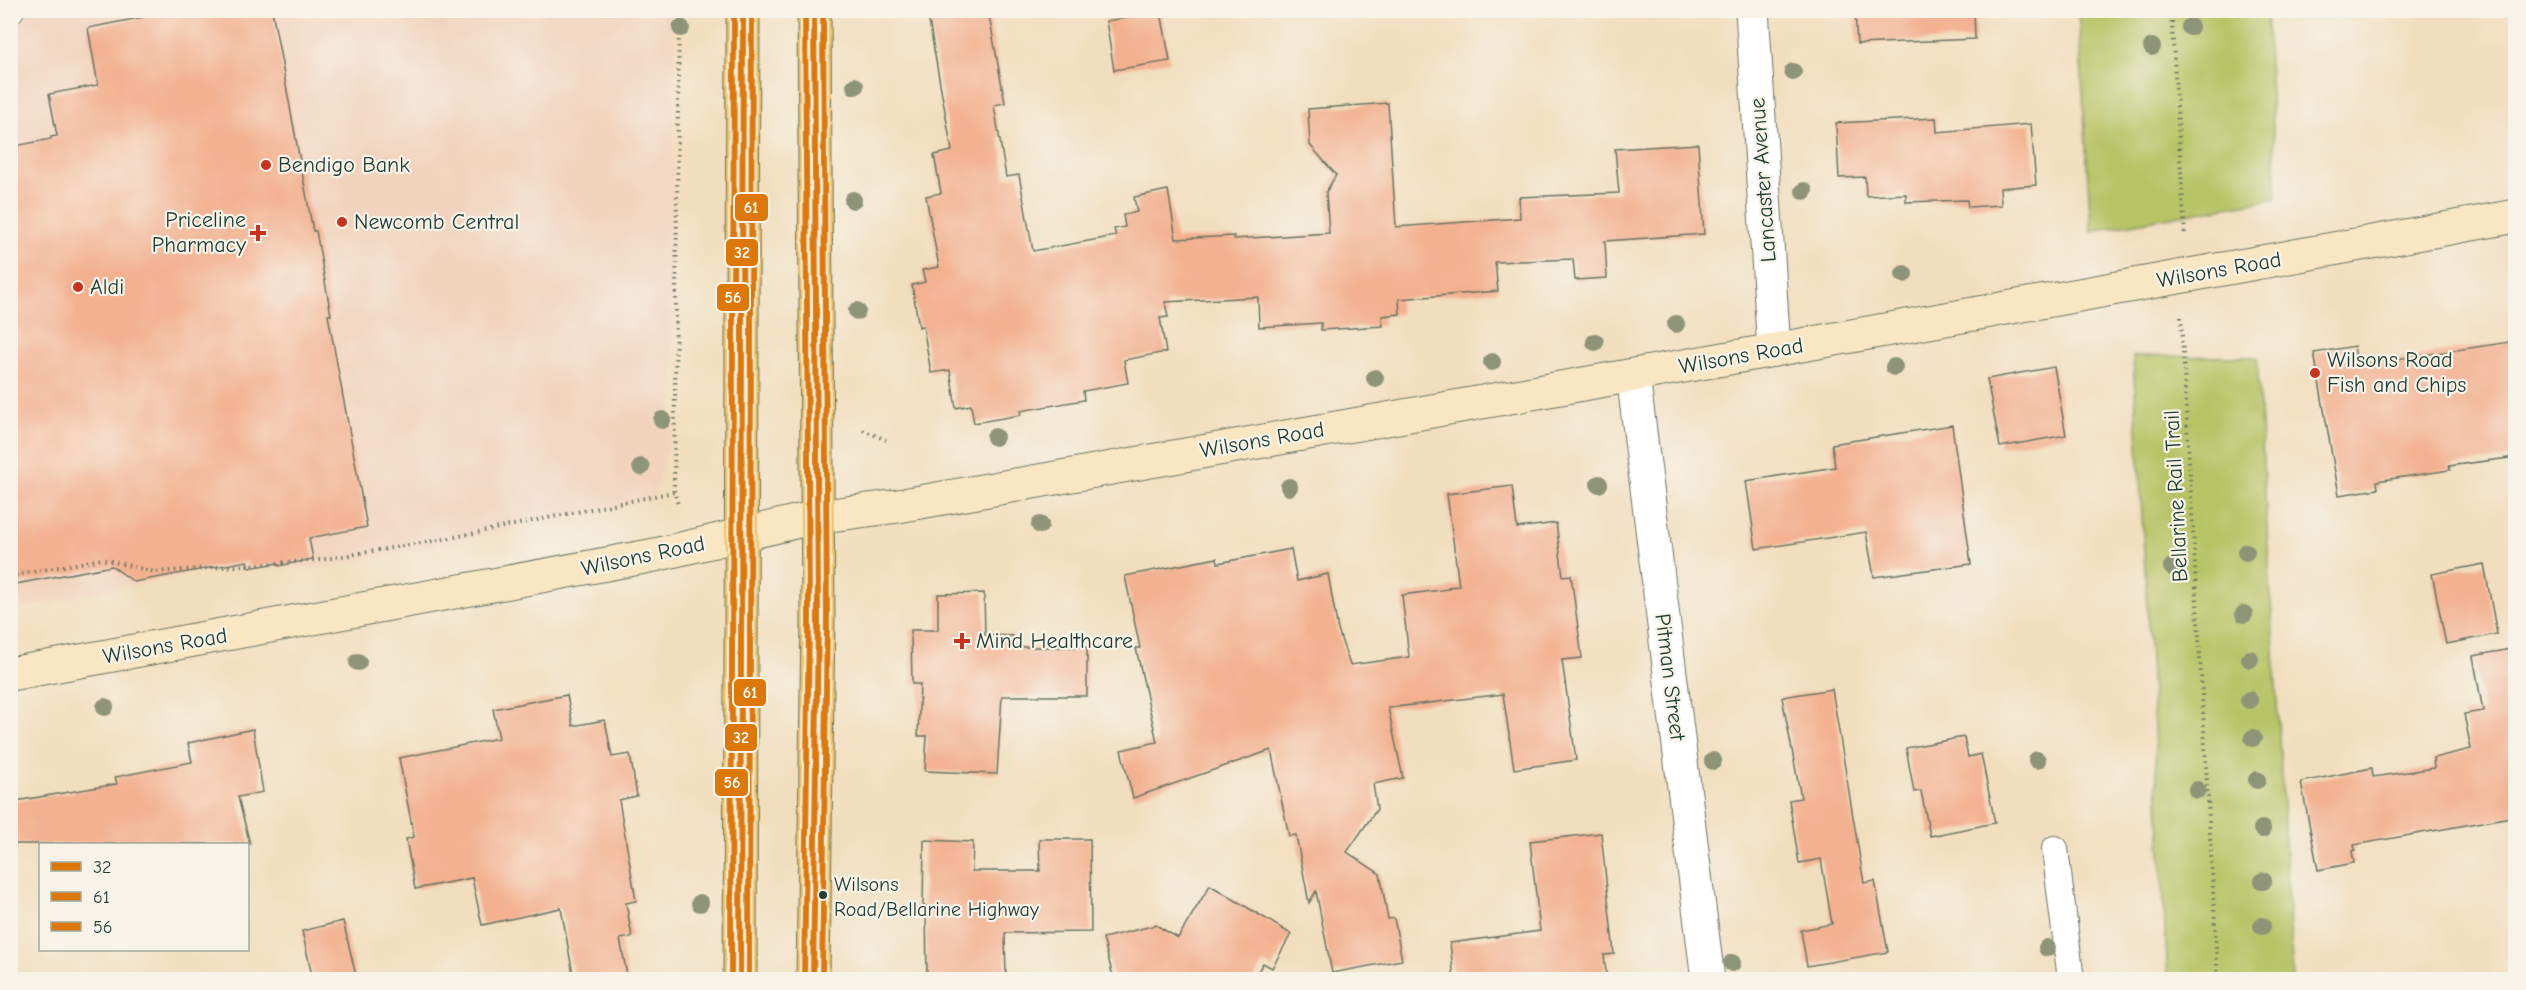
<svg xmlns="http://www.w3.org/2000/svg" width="2526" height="990" font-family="'Comic Neue',sans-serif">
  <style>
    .built { fill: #f2d4be }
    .green { fill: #b7c466; stroke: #6b804d; stroke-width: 1.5 }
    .building { fill: #f3b190 }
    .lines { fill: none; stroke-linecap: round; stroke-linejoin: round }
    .lane-casing { stroke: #687564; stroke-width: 28 }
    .street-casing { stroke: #687564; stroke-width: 35 }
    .secondary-casing { stroke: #687564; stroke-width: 35 }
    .highway-casing { stroke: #687564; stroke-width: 35 }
    .path { stroke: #687564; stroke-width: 4; stroke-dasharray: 1.5 4.5; stroke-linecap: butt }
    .lane { stroke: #fff; stroke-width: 26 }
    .street { stroke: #fff; stroke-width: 33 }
    .secondary { stroke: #f9e7c3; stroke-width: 33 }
    .highway { stroke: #f0c469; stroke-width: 33 }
    .bus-1-casing { stroke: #f7f3e8; stroke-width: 10 }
    .bus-2-casing { stroke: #f7f3e8; stroke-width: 10 }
    .bus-3-casing { stroke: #f7f3e8; stroke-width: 10 }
    .bus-1 { stroke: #dd7808; stroke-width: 6 }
    .bus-2 { stroke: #dd7808; stroke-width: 6 }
    .bus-3 { stroke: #dd7808; stroke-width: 6 }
    .tree { fill: #8e9478 }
    .poi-dot { fill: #c8321e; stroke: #f7f3e8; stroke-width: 2 }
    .bus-dot { fill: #1f3d34; stroke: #f7f3e8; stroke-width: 2 }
    .labels { text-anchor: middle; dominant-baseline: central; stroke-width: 4.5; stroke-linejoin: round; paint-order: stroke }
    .bus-label { font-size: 20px; fill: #1f3d34; stroke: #f7f3e8; text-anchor: start }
    .poi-label { font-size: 22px; fill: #1f3d34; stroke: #f7f3e8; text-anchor: start }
    .street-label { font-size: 22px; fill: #1f3d34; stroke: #f7f3e8 }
    .line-badge { stroke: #f7f3e8; stroke-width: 2 }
    .badge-label { font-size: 16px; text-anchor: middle; font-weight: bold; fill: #fff }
  </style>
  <rect width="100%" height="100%" fill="#f7f3e8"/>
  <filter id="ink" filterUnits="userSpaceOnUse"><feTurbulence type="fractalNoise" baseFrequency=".0167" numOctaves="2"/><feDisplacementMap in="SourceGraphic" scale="12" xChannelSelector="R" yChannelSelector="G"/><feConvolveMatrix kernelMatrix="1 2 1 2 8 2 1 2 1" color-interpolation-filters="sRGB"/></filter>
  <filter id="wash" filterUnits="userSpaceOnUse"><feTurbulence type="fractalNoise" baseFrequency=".008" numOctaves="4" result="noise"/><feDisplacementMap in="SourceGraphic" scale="24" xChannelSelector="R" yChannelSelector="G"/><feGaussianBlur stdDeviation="1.35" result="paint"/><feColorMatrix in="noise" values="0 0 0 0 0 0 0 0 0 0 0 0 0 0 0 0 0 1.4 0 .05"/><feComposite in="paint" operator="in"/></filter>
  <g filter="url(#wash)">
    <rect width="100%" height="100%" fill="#f1debe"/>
    <polygon class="built" points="11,11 674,11 672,434 654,499 324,568 209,570 11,610"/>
    <g class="green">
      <polygon points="2078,11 2266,11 2277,198 2091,231"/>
      <polygon points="2133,356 2257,357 2293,979 2168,979"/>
    </g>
    <g id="blocks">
      <g class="building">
        <polygon points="179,10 272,10 313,231 316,231 331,315 328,315 367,527 309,538 313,559 279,566 278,563 249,568 247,561 134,582 112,566 10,585 10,147 51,139 51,137 57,136 49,94 98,85 88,28"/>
        <polygon points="927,10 988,10 1005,103 994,105 1006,177 1019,175 1033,251 1116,236 1114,229 1125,227 1123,215 1137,212 1134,197 1168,190 1176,239 1234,236 1234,239 1329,233 1326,192 1336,175 1310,145 1308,109 1388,103 1396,227 1520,218 1519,197 1619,193 1615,149 1698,144 1704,234 1605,241 1607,278 1575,280 1573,259 1495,262 1498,291 1399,299 1400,314 1382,316 1383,326 1321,330 1321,323 1259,327 1258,297 1165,302 1168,317 1160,318 1166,352 1124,360 1128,383 1083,391 1084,400 1020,411 1021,415 974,423 971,405 956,408 950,370 931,373 923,326 919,327 912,285 925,282 922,270 939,267 926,196 941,193 934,155 952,151"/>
        <polygon points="1855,10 1974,10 1975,39 1857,44"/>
        <polygon points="1161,12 1170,61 1114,70 1106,21"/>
        <polygon points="1936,118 1937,132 2031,124 2036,185 2000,188 2001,205 1968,207 1967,200 1906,202 1906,194 1866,196 1865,177 1839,178 1836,123"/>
        <polygon points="2516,341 2516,457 2449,466 2450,470 2377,481 2378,489 2339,495 2314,353 2354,346 2357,365"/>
        <polygon points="2054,367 2066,435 2000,447 1987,379"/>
        <polygon points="1952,425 1971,564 1874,577 1866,532 1756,549 1746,481 1835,467 1832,444"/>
        <polygon points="1512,486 1517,528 1556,523 1563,576 1571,575 1582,658 1562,660 1576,760 1514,769 1503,694 1388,708 1403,778 1373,784 1377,809 1347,852 1380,874 1388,919 1394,918 1402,960 1332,973 1316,891 1309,903 1296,835 1289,836 1271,750 1133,798 1121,750 1157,742 1136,648 1140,648 1125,576 1217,558 1218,563 1291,549 1297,581 1328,574 1338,630 1350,665 1409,657 1402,595 1449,589 1448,587 1459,586 1447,494"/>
        <polygon points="2484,564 2497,634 2446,644 2432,574"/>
        <polygon points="984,593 985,635 1013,636 1013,647 1087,647 1087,696 1002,696 997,774 925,771 927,736 918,736 920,684 912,684 911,630 938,630 938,594"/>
        <polygon points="2516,648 2516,816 2354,845 2355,850 2352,851 2354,863 2318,870 2301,782 2372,768 2373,777 2434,768 2433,758 2471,749 2464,714 2483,711 2473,656"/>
        <polygon points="1832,689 1864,883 1875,881 1888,952 1807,966 1801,930 1832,924 1821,859 1799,863 1789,800 1801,798 1782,697"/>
        <polygon points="567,695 573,726 605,720 612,757 630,754 637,796 619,800 636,901 626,903 632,937 620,939 628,980 574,980 561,908 482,925 472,878 415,889 406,839 414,837 399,758 499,738 493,709"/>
        <polygon points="253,729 263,792 238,797 250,844 10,844 10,802 117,784 115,777 192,762 188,743"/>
        <polygon points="1964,737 1968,757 1981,754 1995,823 1930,836 1921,791 1914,792 1906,748"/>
        <polygon points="1601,833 1614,954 1604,955 1607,980 1454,980 1450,943 1540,931 1530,841"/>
        <polygon points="1039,839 1090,839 1091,932 1005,933 1006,980 927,980 926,906 923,906 924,840 973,842 972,871 1040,871"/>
        <polygon points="1210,885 1291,934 1272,968 1263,963 1253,980 1114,980 1103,938 1156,925 1178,938"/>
        <polygon points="343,921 357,980 313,980 302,931"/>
      </g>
    </g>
  </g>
  <g filter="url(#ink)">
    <use href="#blocks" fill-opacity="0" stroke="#687564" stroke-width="1.5"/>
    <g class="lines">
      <defs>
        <g id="lane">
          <polyline points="10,11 11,10"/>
          <polyline points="2055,849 2071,980"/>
        </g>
        <g id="street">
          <polyline points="1752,10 1774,350"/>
          <polyline points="1633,375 1708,980"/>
        </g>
        <polyline id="secondary" points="10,674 655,555 816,517 898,506 1774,350 2516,216"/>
        <g id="highway">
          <polyline points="740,980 743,10"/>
          <polyline points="813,980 818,619 814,10"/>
        </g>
      </defs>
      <use href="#lane" class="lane-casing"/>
      <use href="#street" class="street-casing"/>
      <use href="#secondary" class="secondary-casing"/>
      <use href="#highway" class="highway-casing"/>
      <g class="path">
        <polyline points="679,10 674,492 679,507"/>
        <polyline points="2171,10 2185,237"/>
        <polyline points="2181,317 2218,980"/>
        <polyline points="863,430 886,440"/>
        <polyline points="10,576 102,559 155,572 319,560 445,539 674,492"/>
      </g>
      <use href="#lane" class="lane"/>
      <use href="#street" class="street"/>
      <use href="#secondary" class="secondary"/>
      <use href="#highway" class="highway"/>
      <defs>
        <g id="bus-1">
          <polyline points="740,980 743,10"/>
          <polyline points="813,980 818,619 814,10"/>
        </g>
        <g id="bus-2">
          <polyline points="749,980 752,10"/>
          <polyline points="822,980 827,619 823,10"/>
        </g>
        <g id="bus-3">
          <polyline points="731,980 734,10"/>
          <polyline points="804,980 809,619 805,10"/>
        </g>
      </defs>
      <use href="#bus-1" class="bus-1-casing"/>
      <use href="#bus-2" class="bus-2-casing"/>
      <use href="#bus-3" class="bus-3-casing"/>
      <use href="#bus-1" class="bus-1"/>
      <use href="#bus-2" class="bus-2"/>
      <use href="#bus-3" class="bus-3"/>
    </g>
    <g class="tree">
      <circle cx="2190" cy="27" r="9"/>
      <circle cx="681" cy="28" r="9"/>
      <circle cx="2152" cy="47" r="9"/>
      <circle cx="1793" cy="72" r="9"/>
      <circle cx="855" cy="86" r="9"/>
      <circle cx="1804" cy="191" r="9"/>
      <circle cx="853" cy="200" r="9"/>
      <circle cx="1904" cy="274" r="9"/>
      <circle cx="857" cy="311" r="9"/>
      <circle cx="1676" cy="324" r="9"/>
      <circle cx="1595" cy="342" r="9"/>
      <circle cx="1492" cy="362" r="9"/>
      <circle cx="1894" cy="367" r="9"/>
      <circle cx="1375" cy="378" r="9"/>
      <circle cx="662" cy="420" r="9"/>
      <circle cx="995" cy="437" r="9"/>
      <circle cx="641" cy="467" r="9"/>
      <circle cx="1599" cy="484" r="9"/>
      <circle cx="1289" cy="487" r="9"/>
      <circle cx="1040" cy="525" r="9"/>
      <circle cx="2246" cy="552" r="9"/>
      <circle cx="2172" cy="567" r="9"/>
      <circle cx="2244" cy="614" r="9"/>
      <circle cx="2250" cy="659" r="9"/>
      <circle cx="358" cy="662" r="9"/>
      <circle cx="2249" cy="700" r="9"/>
      <circle cx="105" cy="707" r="9"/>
      <circle cx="2253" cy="738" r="9"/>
      <circle cx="2037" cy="760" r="9"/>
      <circle cx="1713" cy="761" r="9"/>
      <circle cx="2257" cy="780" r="9"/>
      <circle cx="2197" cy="790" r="9"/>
      <circle cx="2262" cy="829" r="9"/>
      <circle cx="2263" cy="881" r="9"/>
      <circle cx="700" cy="903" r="9"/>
      <circle cx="2262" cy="926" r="9"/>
      <circle cx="2047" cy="948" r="9"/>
      <circle cx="1732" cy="963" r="9"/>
    </g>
  </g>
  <g class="poi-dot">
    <circle cx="266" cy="165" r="6"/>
    <circle cx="342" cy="222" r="6"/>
    <path d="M255 224h6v6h6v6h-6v6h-6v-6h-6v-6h6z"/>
    <circle cx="78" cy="287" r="6"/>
    <circle cx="2315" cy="373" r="6"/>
    <path d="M959 632h6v6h6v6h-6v6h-6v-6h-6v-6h6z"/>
  </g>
  <circle class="bus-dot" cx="823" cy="895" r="5"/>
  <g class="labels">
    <g class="bus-label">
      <text x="834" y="884">Wilsons<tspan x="834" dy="25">Road/Bellarine Highway</tspan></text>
    </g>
    <g class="poi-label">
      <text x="278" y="165">Bendigo Bank</text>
      <text x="246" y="220" text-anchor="end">Priceline<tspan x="246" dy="25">Pharmacy</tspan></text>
      <text x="354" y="222">Newcomb Central</text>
      <text x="90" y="287">Aldi</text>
      <text x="2327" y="360">Wilsons Road<tspan x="2327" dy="25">Fish and Chips</tspan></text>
      <text x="976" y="641">Mind Healthcare</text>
    </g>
    <g class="street-label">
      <text transform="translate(1763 180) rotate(-94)">Lancaster Avenue</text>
      <text transform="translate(2219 270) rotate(-10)">Wilsons Road</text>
      <text transform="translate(1741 356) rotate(-10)">Wilsons Road</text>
      <text transform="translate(1262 440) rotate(-10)">Wilsons Road</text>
      <text transform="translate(2176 496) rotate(-93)">Bellarine Rail Trail</text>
      <text transform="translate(643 556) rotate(-12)">Wilsons Road</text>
      <text transform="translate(165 646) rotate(-10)">Wilsons Road</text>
      <text transform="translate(1670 677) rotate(83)">Pitman Street</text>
    </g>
  </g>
  <g class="line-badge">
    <rect x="734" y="193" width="35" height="29" rx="6" fill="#dd7808"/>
    <rect x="725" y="238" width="34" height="29" rx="6" fill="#dd7808"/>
    <rect x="716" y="283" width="34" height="29" rx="6" fill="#dd7808"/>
    <rect x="733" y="678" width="34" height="29" rx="6" fill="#dd7808"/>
    <rect x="724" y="723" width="34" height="29" rx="6" fill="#dd7808"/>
    <rect x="714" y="768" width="35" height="29" rx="6" fill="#dd7808"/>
  </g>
  <g class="badge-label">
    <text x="751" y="213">61</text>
    <text x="742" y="258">32</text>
    <text x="733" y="303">56</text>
    <text x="750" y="698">61</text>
    <text x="741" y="743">32</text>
    <text x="732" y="788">56</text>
  </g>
  <rect width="2526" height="990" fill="none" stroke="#f7f3e8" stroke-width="36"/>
  <rect x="39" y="843" width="210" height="108" fill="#f7f3e8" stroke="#a1aaa0" stroke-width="1.5"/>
  <rect x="51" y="862" width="30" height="9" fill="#dd7808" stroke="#a1aaa0" stroke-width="1.5"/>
  <text x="93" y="873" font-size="18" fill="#1f3d34">32</text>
  <rect x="51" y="892" width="30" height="9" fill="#dd7808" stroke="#a1aaa0" stroke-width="1.5"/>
  <text x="93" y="903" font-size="18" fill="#1f3d34">61</text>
  <rect x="51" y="922" width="30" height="9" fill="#dd7808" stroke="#a1aaa0" stroke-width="1.5"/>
  <text x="93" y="933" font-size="18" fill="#1f3d34">56</text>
</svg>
